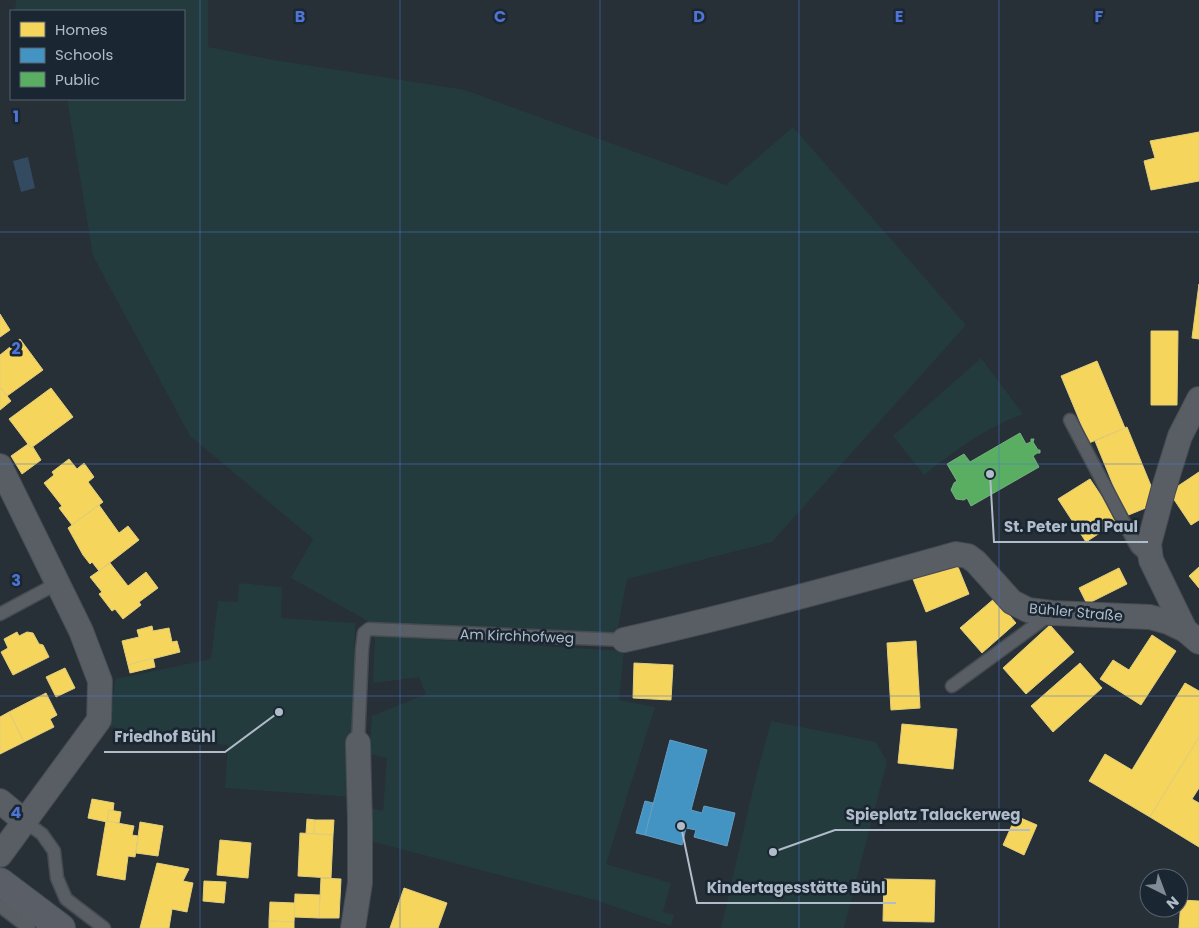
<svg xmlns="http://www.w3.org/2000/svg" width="1199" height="928" font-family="Poppins,sans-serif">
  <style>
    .green { fill: #243b3d }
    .water { fill: #334a61 }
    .homes { fill: #f6d55c; stroke: #e1ce7d }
    .schools { fill: #4393c3; stroke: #649fc5 }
    .public { fill: #5aae61; stroke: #74b280 }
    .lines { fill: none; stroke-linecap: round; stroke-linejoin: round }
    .service-casing { stroke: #464b51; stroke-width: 15 }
    .minor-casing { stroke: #464b51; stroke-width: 26 }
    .primary-casing { stroke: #444c53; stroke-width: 30 }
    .service { stroke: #585e64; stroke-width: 12 }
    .minor { stroke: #585e64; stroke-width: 24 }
    .primary { stroke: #5a5f67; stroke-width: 28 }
    .grid { fill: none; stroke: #5074d3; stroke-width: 1; stroke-opacity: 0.55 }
    .labels { text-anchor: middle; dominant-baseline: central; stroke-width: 5; stroke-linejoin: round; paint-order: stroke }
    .street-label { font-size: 14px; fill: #b0bcc9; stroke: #1a2632 }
    .grid-label { font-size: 16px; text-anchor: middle; font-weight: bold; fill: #5074d3; stroke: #1a2632; stroke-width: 5; stroke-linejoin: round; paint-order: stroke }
    .leader { fill: none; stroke: #b0bcc9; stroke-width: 2 }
    .callout-dot { fill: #b0bcc9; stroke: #1a2632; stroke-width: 2 }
    .callout-label { font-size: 15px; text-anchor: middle; font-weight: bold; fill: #b0bcc9; stroke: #1a2632; stroke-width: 5; stroke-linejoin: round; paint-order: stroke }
  </style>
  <rect width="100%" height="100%" fill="#272f37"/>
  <g class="green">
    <polygon points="16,0 208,0 208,47 268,59 465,90 726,185 793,127 966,325 772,542 627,579 617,633 373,624 291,578 313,539 190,436 93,256 67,99 184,99 184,11 15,11"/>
    <path d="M 981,358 L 1023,414 C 986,428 955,450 924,475 L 893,436 Z"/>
    <polygon points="239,583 282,587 281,618 355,623 351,797 225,788 228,745 202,743 110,727 115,679 211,659 218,601 238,602"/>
    <polygon points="375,636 624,651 619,700 655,707 606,864 671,883 663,912 674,915 671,926 595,900 370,841 371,808 383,811 387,758 369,754 372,716 426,694 419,677 373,683"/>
    <polygon points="771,721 876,742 887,762 844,928 721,928 753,789"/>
  </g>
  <polygon class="water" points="28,157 35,188 21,192 13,161"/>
  <g class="homes">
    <polygon points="1199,132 1199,181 1151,190 1144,161 1155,158 1150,141"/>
    <polygon points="1199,284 1199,339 1192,338"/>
    <polygon points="0,314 10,330 0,337"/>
    <polygon points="1151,331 1178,331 1177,405 1151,405"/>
    <polygon points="20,339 43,370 7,396 0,387 0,355"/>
    <polygon points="1097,361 1125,428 1089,443 1061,376"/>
    <polygon points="0,387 11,401 0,410"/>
    <polygon points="51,388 73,417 31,448 9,419"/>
    <polygon points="1127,427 1158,503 1126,516 1095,441"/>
    <polygon points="28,444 31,448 33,447 41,460 22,474 11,456"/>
    <polygon points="69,459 77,469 84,463 94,477 88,482 103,502 72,525 59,508 62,506 44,483 54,475 52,472"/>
    <polygon points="1199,472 1199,520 1191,525 1169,492"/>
    <polygon points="1090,479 1118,521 1086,542 1058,499"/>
    <polygon points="99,505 119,533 128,526 139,540 99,571 92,562 90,564 83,555 68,528"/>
    <polygon points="956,562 969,594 926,612 913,579"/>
    <polygon points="110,563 128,586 146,572 158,588 139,602 141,605 123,619 115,609 112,611 99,594 102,592 90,577"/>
    <polygon points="1199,567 1199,588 1189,576"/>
    <polygon points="1119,568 1127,584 1087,604 1079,588"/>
    <polygon points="995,598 1016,623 982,653 960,628"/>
    <polygon points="1050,625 1074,652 1026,694 1003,668"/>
    <polygon points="152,626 153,631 169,628 172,642 177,641 180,652 128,665 122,641 139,637 137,630"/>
    <polygon points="17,632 19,636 27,632 33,633 39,644 43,645 49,657 13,675 1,652 8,648 4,639"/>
    <polygon points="1152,635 1176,651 1141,705 1100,679 1113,660 1129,670"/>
    <polygon points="916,641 920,708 891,710 887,643"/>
    <polygon points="153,658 155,667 130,673 128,665"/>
    <polygon points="634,663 673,665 671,700 633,698"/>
    <polygon points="1080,663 1102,688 1053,732 1031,706"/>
    <polygon points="65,668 75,688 56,697 46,677"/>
    <polygon points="1185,683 1199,691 1199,737 1150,817 1089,781 1105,754 1132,770"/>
    <polygon points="46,693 57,715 50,719 54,727 24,742 9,712"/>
    <polygon points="9,712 24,742 0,754 0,717"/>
    <polygon points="902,724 957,729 953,769 898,763"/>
    <polygon points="1199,737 1199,788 1192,799 1199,803 1199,847 1150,817"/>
    <polygon points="92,799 114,803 113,811 109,810 107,822 88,818"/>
    <polygon points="109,810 121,812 119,823 107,822"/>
    <polygon points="1016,816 1037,825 1024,855 1003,845"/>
    <polygon points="307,819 315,820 314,834 306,833"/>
    <polygon points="315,820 334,820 333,835 314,834"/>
    <polygon points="106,821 134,826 132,835 138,836 135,857 128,856 125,880 97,875"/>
    <polygon points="140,822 163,826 158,856 136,853"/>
    <polygon points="300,833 333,835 331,878 298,876"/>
    <polygon points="220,840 251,843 248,878 217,875"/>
    <polygon points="157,863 189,869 183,881 193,883 187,912 172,909 169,928 140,928"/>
    <polygon points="321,878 341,879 339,918 319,918"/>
    <polygon points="884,879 935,880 934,922 883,921"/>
    <polygon points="204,881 226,882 224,903 203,901"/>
    <polygon points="404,888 447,903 438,928 390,928"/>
    <polygon points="295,894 320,895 319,918 294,917"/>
    <polygon points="1181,900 1199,901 1199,928 1179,928"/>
    <polygon points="270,902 295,903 294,922 269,921"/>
    <polygon points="269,921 294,922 294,928 269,928"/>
  </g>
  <g class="schools">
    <polygon points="670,740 707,750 691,810 702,813 704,806 735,813 727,846 694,837 696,830 686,828 682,845 645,835"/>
    <polygon points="645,801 653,803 645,835 636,833"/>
  </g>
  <polygon class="public" points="1020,433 1026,444 1031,442 1031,439 1034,439 1033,442 1038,450 1040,450 1040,453 1037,453 1033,456 1039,467 971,506 967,498 964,500 956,499 951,490 954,483 957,481 947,464 964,454 970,462"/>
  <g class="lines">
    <defs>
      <g id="service">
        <polyline points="1070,420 1137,547 1149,558"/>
        <polyline points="0,614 58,583"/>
        <polyline points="952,686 1052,613"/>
        <polyline points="358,743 362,650 364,633 369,629 624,640"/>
        <polyline points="24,821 42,834 54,851 57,878 66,899 104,928"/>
        <polyline points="0,906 29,928"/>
      </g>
      <g id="minor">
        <polyline points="0,466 81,631 100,681 99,720 0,855"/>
        <polyline points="1185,630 1151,560 1149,544 1163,491 1180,436 1199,399"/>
        <path d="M 624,640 C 735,615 846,585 956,554 L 968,556 L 976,562 L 1012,602 L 1028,610 L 1052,613 L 1150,617 L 1168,622 L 1185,630 L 1199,642"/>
        <polyline points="0,801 24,821"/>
        <polyline points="353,928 360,883 360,822 358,743"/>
      </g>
      <polyline id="primary" points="0,882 61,928"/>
    </defs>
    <use href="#service" class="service-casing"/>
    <use href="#minor" class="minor-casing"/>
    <use href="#primary" class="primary-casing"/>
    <use href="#service" class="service"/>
    <use href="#minor" class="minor"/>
    <use href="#primary" class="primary"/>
  </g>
  <path class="grid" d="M 200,0 L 200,928M 400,0 L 400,928M 600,0 L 600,928M 799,0 L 799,928M 999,0 L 999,928M 0,232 L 1199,232M 0,464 L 1199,464M 0,696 L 1199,696"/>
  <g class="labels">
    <g class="street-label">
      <text transform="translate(1076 612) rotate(5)">Bühler Straße</text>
      <text transform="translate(517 636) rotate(2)">Am Kirchhofweg</text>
    </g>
  </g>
  <g class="grid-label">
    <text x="300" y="22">B</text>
    <text x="500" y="22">C</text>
    <text x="699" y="22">D</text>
    <text x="899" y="22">E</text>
    <text x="1099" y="22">F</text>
    <text x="16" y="122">1</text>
    <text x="16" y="354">2</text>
    <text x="16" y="586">3</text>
    <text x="16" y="818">4</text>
  </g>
  <path class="leader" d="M990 474L994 542H1148M279 712L225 752H104M773 852L835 830H1030M681 826L697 903H896"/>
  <g class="callout-dot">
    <circle cx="990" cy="474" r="5"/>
    <circle cx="279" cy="712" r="5"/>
    <circle cx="773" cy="852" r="5"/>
    <circle cx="681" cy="826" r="5"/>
  </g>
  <g class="callout-label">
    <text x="1071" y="532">St. Peter und Paul</text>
    <text x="165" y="742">Friedhof Bühl</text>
    <text x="933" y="820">Spieplatz Talackerweg</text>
    <text x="796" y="893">Kindertagesstätte Bühl</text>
  </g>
  <rect x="10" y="10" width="175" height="90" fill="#1a2632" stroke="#56626e"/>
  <rect x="20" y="22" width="25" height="15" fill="#f6d55c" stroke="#56626e"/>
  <text x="55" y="35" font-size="15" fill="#b0bcc9">Homes</text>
  <rect x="20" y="48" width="25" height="15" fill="#4393c3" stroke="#56626e"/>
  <text x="55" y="60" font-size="15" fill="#b0bcc9">Schools</text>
  <rect x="20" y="72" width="25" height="15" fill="#5aae61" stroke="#56626e"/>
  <text x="55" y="85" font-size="15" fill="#b0bcc9">Public</text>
  <g transform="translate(1164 893) rotate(138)"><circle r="24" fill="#1a2632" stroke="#56626e"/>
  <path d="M0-4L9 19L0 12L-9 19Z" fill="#808b96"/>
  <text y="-8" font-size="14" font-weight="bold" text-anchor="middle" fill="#b0bcc9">N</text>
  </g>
</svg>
